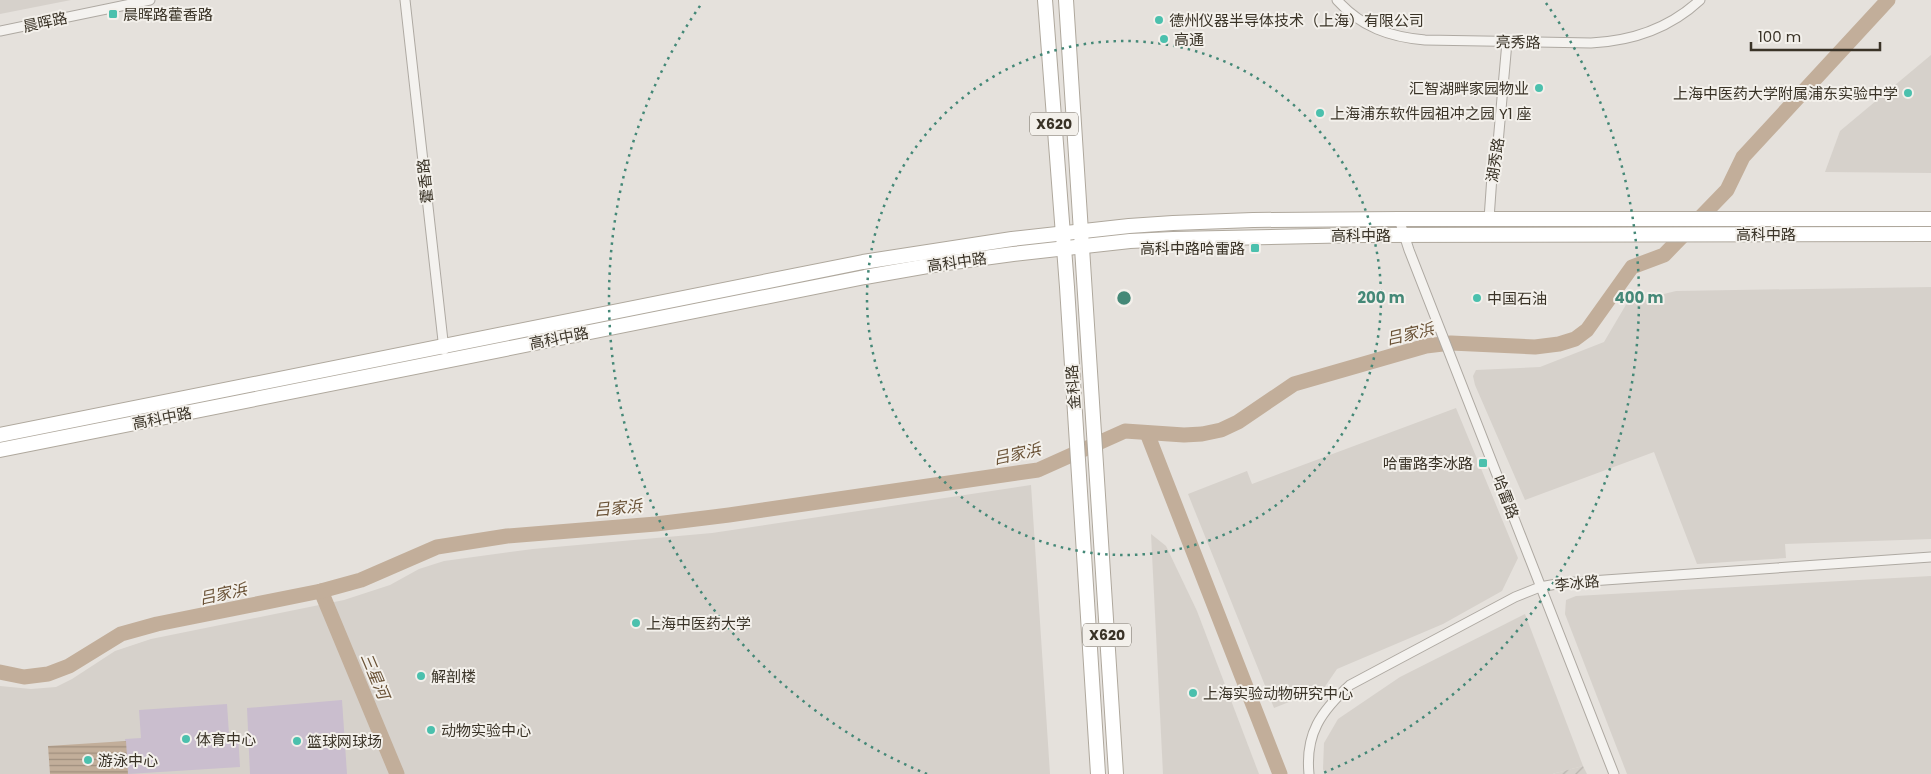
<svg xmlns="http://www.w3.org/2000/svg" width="1931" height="774" font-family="Poppins,'Noto Sans SC',sans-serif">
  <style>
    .built { fill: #d6d1cb }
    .industrial { fill: url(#industrial-furrows) }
    .garden { fill: #cabece }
    .water { fill: url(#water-rules) }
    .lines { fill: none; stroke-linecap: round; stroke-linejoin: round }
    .river { stroke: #c2ae9a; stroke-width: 15 }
    .street-casing { stroke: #aea9a2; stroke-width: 11 }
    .primary-casing { stroke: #afa89d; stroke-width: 16 }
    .street { stroke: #f4f2ef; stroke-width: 9 }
    .primary { stroke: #fff; stroke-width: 14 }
    .ring { fill: none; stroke: #487; stroke-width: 2.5; stroke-dasharray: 2.5 5 }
    .poi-dot { fill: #4bc0ad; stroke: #f3f0eb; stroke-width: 2 }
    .labels { text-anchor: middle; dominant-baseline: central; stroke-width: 4; stroke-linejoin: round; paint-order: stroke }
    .shield { fill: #f3f0eb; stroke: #726c62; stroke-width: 1 }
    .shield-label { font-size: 14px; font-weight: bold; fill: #3a3327 }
    .poi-label { font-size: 15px; fill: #3a3327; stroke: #f3f0eb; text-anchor: start }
    .street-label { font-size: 15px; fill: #3a3327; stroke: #f3f0eb }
    .water-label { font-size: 16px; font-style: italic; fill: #6a5236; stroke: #f3f0eb }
    .centre { fill: #487; stroke: #f3f0eb; stroke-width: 2.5 }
    .ring-label { font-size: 15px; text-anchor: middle; font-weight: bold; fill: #487; stroke: #f3f0eb; stroke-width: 4; stroke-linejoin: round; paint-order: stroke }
  </style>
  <defs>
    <pattern id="industrial-furrows" width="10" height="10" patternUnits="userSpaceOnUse" patternTransform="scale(1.25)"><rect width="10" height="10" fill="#d6d1cb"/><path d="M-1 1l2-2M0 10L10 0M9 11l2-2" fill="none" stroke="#b8b4ae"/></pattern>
    <pattern id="water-rules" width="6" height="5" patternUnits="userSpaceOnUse" patternTransform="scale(1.25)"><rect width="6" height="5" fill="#c2ae9a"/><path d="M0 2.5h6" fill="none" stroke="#9f8e7e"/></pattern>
  </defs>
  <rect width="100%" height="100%" fill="#e5e1dc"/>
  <g class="built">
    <polygon points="0,0 71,0 0,14"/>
    <polygon points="1931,55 1931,173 1825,172 1840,131"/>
    <polygon points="1931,287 1931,539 1785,544 1786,558 1697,564 1654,452 1525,500 1475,385 1473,376 1476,370 1540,367 1604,342 1627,303 1676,291"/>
    <polygon points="1456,408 1518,558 1502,591 1443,624 1337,669 1324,688 1274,708 1188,494 1247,471 1252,484"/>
    <polygon points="1031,485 1050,774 0,774 0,686 31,689 56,687 72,679 115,651 151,639 344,600 390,585 419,569 444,561 533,549 712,533"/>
    <polygon points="1151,534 1166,546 1197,611 1259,774 1163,774"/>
    <polygon points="1931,576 1931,774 1627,774 1565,614 1566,600 1576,596"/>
    <polygon points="1525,614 1583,766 1552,774 1325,774 1323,769 1324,743 1338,719 1400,677"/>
  </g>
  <polygon class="industrial" points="1583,766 1587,774 1552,774"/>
  <g class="garden">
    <polygon points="342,700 347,774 250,774 247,708"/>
    <polygon points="227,704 229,734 238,733 240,767 128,774 125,739 141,738 139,710"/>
  </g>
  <polygon class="water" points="126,741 128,774 50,774 48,746"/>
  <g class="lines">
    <g class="river">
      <polyline points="1147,433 1280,774"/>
      <polyline points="321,591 397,774"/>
      <polyline points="0,672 24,677 48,674 69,666 121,634 157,624 321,591 361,580 437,547 507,536 656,524 729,515 1038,470 1125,431 1184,435 1202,434 1221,430 1238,422 1294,384 1426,346 1451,343 1535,347 1559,344 1575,339 1587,330 1632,267 1664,255 1727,190 1743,157 1888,0"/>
    </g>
    <defs>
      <g id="street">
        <polyline points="405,0 444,350"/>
        <path d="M 1337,0 C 1361,27 1390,37 1425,40 L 1591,43 C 1632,41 1670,28 1700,0"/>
        <polyline points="0,31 150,0"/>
        <polyline points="1399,219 1409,250 1614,774"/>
        <polyline points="1489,219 1492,176 1498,143 1507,42"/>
        <path d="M 1309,774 C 1305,734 1321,711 1350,685 L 1515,597 L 1540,587 L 1562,583 L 1931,557"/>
      </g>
      <g id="primary">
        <polyline points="1045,0 1067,287 1098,774"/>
        <polyline points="1066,0 1116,774"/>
        <polyline points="0,435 863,262 1012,239 1129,226 1173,223 1253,220 1399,219 1931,219"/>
        <polyline points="0,450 865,277 939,264 1013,254 1130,241 1173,239 1362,235 1931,234"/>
      </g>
    </defs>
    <use href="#street" class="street-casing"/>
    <use href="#primary" class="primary-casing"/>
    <use href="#street" class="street"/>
    <use href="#primary" class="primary"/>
  </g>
  <g class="ring">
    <circle cx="1124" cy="298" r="257"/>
    <path d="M927 774A515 515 0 0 1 702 3M1546 3A515 515 0 0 1 1321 774"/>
  </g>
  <g class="poi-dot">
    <rect x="108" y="9" width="10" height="10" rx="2.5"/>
    <circle cx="1159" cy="20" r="5"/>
    <circle cx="1164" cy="39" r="5"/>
    <circle cx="1539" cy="88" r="5"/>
    <circle cx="1908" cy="93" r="5"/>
    <circle cx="1320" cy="113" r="5"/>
    <rect x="1250" y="243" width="10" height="10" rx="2.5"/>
    <circle cx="1477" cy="298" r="5"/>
    <rect x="1478" y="458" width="10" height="10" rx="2.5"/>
    <circle cx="636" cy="623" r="5"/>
    <circle cx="421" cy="676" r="5"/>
    <circle cx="1193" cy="693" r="5"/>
    <circle cx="431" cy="730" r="5"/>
    <circle cx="186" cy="739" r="5"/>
    <circle cx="297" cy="741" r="5"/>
    <circle cx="88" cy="760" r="5"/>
  </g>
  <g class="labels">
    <g class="shield">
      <rect x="1030" y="112.5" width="48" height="23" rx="4"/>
      <rect x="1083" y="623.5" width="48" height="23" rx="4"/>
    </g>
    <g class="shield-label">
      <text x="1054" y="124">X620</text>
      <text x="1107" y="635">X620</text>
    </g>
    <g class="poi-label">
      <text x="123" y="14">晨晖路藿香路</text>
      <text x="1169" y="20">德州仪器半导体技术（上海）有限公司</text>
      <text x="1174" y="39">高通</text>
      <text x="1529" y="88" text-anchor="end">汇智湖畔家园物业</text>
      <text x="1898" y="93" text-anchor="end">上海中医药大学附属浦东实验中学</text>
      <text x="1330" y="113">上海浦东软件园祖冲之园 Y1 座</text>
      <text x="1245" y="248" text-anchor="end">高科中路哈雷路</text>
      <text x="1487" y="298">中国石油</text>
      <text x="1473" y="463" text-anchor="end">哈雷路李冰路</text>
      <text x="646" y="623">上海中医药大学</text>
      <text x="431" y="676">解剖楼</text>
      <text x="1203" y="693">上海实验动物研究中心</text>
      <text x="441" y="730">动物实验中心</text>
      <text x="196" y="739">体育中心</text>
      <text x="307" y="741">篮球网球场</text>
      <text x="98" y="760">游泳中心</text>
    </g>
    <g class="street-label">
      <text transform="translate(45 22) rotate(-12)">晨晖路</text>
      <text transform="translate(1518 42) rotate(1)">亮秀路</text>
      <text transform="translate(1495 160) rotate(-81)">湖秀路</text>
      <text transform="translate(425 181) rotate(-96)">藿香路</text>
      <text x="1766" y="234">高科中路</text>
      <text x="1361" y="235">高科中路</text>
      <text transform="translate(957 262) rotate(-8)">高科中路</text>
      <text transform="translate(559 338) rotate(-11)">高科中路</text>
      <text transform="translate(1073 387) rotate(-94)">金科路</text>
      <text transform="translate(162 418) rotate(-11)">高科中路</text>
      <text transform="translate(1506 497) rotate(69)">哈雷路</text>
      <text transform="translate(1577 583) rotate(-6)">李冰路</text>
    </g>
    <g class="water-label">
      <text transform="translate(1410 334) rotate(-13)">吕家浜</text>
      <text transform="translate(1017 454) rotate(-12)">吕家浜</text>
      <text transform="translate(618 508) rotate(-5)">吕家浜</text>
      <text transform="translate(223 594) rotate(-12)">吕家浜</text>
      <text transform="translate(375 676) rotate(67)">三星河</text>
    </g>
  </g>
  <circle cx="1124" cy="298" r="8" class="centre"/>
  <g class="ring-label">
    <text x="1381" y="303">200 m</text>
    <text x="1639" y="303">400 m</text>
  </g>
  <path d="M1751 42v8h129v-8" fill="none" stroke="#3a3327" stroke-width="2.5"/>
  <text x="1758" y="42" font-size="15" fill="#3a3327" stroke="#f3f0eb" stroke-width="4" paint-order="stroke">100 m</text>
</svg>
